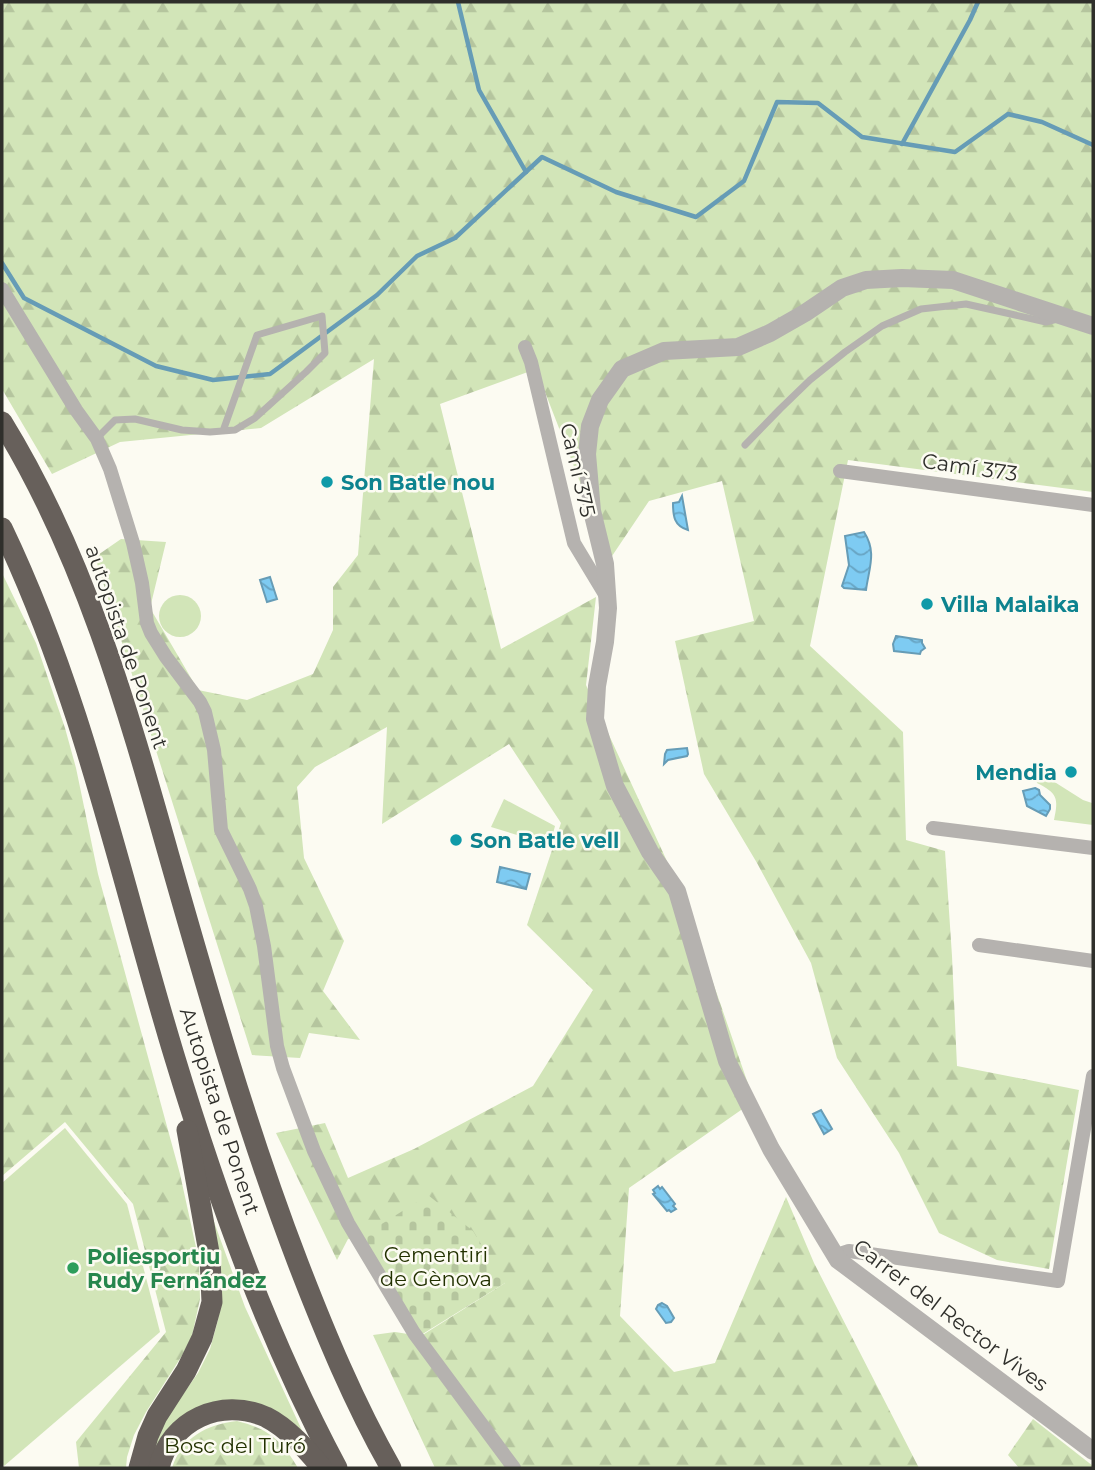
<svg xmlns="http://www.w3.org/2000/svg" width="1095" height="1470" font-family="Montserrat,sans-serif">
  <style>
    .green { fill: #d2e5b8 }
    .forest { fill: url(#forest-firs) }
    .cemetery { fill: url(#cemetery-stones) }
    .water { fill: url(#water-waves); stroke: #669cb6; stroke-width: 2 }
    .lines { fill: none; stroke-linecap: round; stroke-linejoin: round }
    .stream { stroke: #669cb6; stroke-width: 4.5 }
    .service { stroke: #b5b2af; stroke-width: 7 }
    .minor { stroke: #b5b2af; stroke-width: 14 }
    .tertiary { stroke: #b5b2af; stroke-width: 18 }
    .motorway { stroke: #67605b; stroke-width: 21 }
    .culture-dot { fill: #0f9aa8; stroke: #fcfbf2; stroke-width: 2.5 }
    .leisure-dot { fill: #2e9e5b; stroke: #fcfbf2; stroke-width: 2.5 }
    .labels { text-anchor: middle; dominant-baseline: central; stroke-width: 5; stroke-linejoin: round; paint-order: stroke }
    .street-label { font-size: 21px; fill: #2f2f2b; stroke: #fcfbf2 }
    .culture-label { font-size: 21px; font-weight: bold; fill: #0d838f; stroke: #fcfbf2; text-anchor: start }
    .park-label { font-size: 21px; fill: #223100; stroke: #fcfbf2 }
    .leisure-label { font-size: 21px; font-weight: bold; fill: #27864d; stroke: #fcfbf2; text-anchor: start }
  </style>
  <defs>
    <pattern id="forest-firs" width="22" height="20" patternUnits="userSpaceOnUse" patternTransform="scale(1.75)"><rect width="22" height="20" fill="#d2e5b8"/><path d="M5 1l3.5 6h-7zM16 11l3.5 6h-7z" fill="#b5c59e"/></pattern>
    <pattern id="cemetery-stones" width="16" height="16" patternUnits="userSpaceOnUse" patternTransform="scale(1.75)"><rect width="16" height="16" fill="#d2e5b8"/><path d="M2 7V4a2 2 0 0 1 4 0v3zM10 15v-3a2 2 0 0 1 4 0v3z" fill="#b5c59e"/></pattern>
    <pattern id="water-waves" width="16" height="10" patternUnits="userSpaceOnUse" patternTransform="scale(1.75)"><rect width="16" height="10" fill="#7ecbf2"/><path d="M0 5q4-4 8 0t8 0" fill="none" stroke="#68a5c4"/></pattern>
  </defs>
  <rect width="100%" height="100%" fill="#fcfbf2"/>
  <g class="green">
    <circle cx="180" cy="616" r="21"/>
    <path d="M 1034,769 L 1083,800 L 1092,803 L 1093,806 L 1093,825 L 1054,820 C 1059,798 1057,793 1037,783 L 1034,774 Z"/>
    <polygon points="504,799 555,826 550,845 491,827"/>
    <polygon points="65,1128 127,1204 160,1332 4,1466 2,1462 2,1183"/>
    <polygon points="209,1208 245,1307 305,1437 239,1401 152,1461 155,1443 168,1415 198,1373 210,1349 218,1320 221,1298"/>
  </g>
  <g class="forest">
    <polygon points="2,2 1093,2 1093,492 848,460 810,646 903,732 906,840 945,851 952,956 957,1066 1079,1090 1049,1269 997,1260 939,1233 899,1153 837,1058 811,963 757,863 704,774 675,641 754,621 722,481 649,501 610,559 536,369 440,404 501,649 596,597 586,685 683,896 754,1101 629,1188 620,1316 674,1372 715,1363 786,1197 814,1263 919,1468 435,1468 373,1335 395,1332 421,1336 505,1283 361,1237 348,1239 337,1260 276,1133 325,1123 348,1178 414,1149 533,1086 593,990 527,925 561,823 509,744 382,824 387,727 315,767 297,787 304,858 344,941 323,991 360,1040 309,1033 300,1058 252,1055 95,557 121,539 166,542 150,608 198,690 247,700 313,674 333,630 333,587 358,555 374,359 261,428 120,442 52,474 2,389"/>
    <polygon points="2,573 36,643 65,728 76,768 98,874 180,1174 199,1261 200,1299 192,1336 183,1354 146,1412 134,1435 127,1457 126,1468 79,1468 76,1442 166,1332 133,1204 65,1122 2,1176"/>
    <polygon points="1033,1419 1093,1466 1093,1468 1019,1468 1008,1455"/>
    <path d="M 237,1421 C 269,1429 281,1440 298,1468 L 172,1468 C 181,1438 207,1424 237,1421 Z"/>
  </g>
  <polygon class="cemetery" points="428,1195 473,1231 505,1283 421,1335 361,1237"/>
  <g class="water">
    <path d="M 682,496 L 688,530 C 674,526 673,516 673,503 L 679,502 Z"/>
    <path d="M 864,532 C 877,552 869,568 866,590 L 844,588 L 842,586 L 849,565 L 845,536 Z"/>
    <polygon points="270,577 277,599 267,602 260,580"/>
    <polygon points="896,636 922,640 922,643 925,648 921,651 920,654 894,651 893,644"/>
    <polygon points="687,748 688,754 687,756 668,760 664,764 665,754 667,750"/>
    <polygon points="1035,788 1039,790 1040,795 1050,805 1050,809 1046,816 1027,806 1023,791"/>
    <polygon points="500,867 530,874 526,889 497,882"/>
    <polygon points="821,1110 832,1129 824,1134 813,1114"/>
    <polygon points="658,1186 660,1189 662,1187 675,1204 673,1206 676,1209 671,1212 669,1210 667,1211 653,1194 655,1193 653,1190"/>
    <polygon points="662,1303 667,1306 674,1318 671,1322 666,1323 656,1309 658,1305"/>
  </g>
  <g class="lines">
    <g class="stream">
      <polyline points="458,2 479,90 526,172"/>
      <polyline points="902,144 970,20 978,2"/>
      <polyline points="2,263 24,298 156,366 213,380 270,374 377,295 417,256 455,238 542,157 616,192 696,217 744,181 777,102 818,103 862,137 955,152 1008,114 1042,122 1093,145"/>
    </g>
    <g class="service">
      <polyline points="97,438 115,420 135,419 182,430 210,432 235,430 255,418 306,372 325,353 322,316 257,335 223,431"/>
      <polyline points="745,445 780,409 810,380 845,352 882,326 921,309 966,304 1046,322 1057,319"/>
    </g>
    <g class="minor">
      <polyline points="2,289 76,410 97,439 110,469 133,543 142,583 147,623 151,633 166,657 200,702 205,712 214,750 221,830 250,889 256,906 264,946 277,1046 283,1068 314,1151 348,1223 414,1333 514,1468"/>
      <polyline points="525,347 531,362 574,543 606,596"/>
      <polyline points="840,471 1093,505"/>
      <polyline points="933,828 1093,848"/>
      <polyline points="979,945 1093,961"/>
      <polyline points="838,1260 843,1253 849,1251 1058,1281 1093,1076"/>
    </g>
    <polyline class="tertiary" points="1093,326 953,280 902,278 866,280 842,288 805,313 770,333 738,347 664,351 622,369 600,400 590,426 587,454 592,511 605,564 608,608 605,642 597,686 595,719 615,786 650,852 677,891 727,1061 771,1149 838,1260 1093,1451"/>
    <g class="motorway">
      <path d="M 2,422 C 84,555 127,707 169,856 C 208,993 247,1130 298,1263 C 325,1333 354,1403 391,1468"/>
      <path d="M 2,528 C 83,697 120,877 174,1055 C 217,1197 267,1337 337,1468"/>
      <polyline points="139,1468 148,1436 157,1416 186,1371 202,1338 212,1302 210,1258 187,1130"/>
      <path d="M 159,1468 C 170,1420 221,1397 266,1417 C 288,1428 307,1450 322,1468"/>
    </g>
  </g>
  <g class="culture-dot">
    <circle cx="327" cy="482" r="7"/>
    <circle cx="927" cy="604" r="7"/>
    <circle cx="1071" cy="772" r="7"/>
    <circle cx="456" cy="840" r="7"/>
  </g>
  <circle class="leisure-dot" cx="73" cy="1268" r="7"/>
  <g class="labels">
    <g class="street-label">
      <text transform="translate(970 467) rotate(8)">Camí 373</text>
      <text transform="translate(578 470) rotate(77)">Camí 375</text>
      <text transform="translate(127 647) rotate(71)">autopista de Ponent</text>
      <text transform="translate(220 1111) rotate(72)">Autopista de Ponent</text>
      <text transform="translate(951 1315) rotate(37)">Carrer del Rector Vives</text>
    </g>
    <g class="culture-label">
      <text x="341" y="482">Son Batle nou</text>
      <text x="941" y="604">Villa Malaika</text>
      <text x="1057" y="772" text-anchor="end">Mendia</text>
      <text x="470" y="840">Son Batle vell</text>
    </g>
    <g class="park-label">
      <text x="436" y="1254">Cementiri<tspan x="436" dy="24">de Gènova</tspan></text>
      <text x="235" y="1445">Bosc del Turó</text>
    </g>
    <g class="leisure-label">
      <text x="87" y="1256">Poliesportiu<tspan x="87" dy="24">Rudy Fernández</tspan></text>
    </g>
  </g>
  <rect width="1095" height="1470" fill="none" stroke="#2f2f2b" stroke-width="7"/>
</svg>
